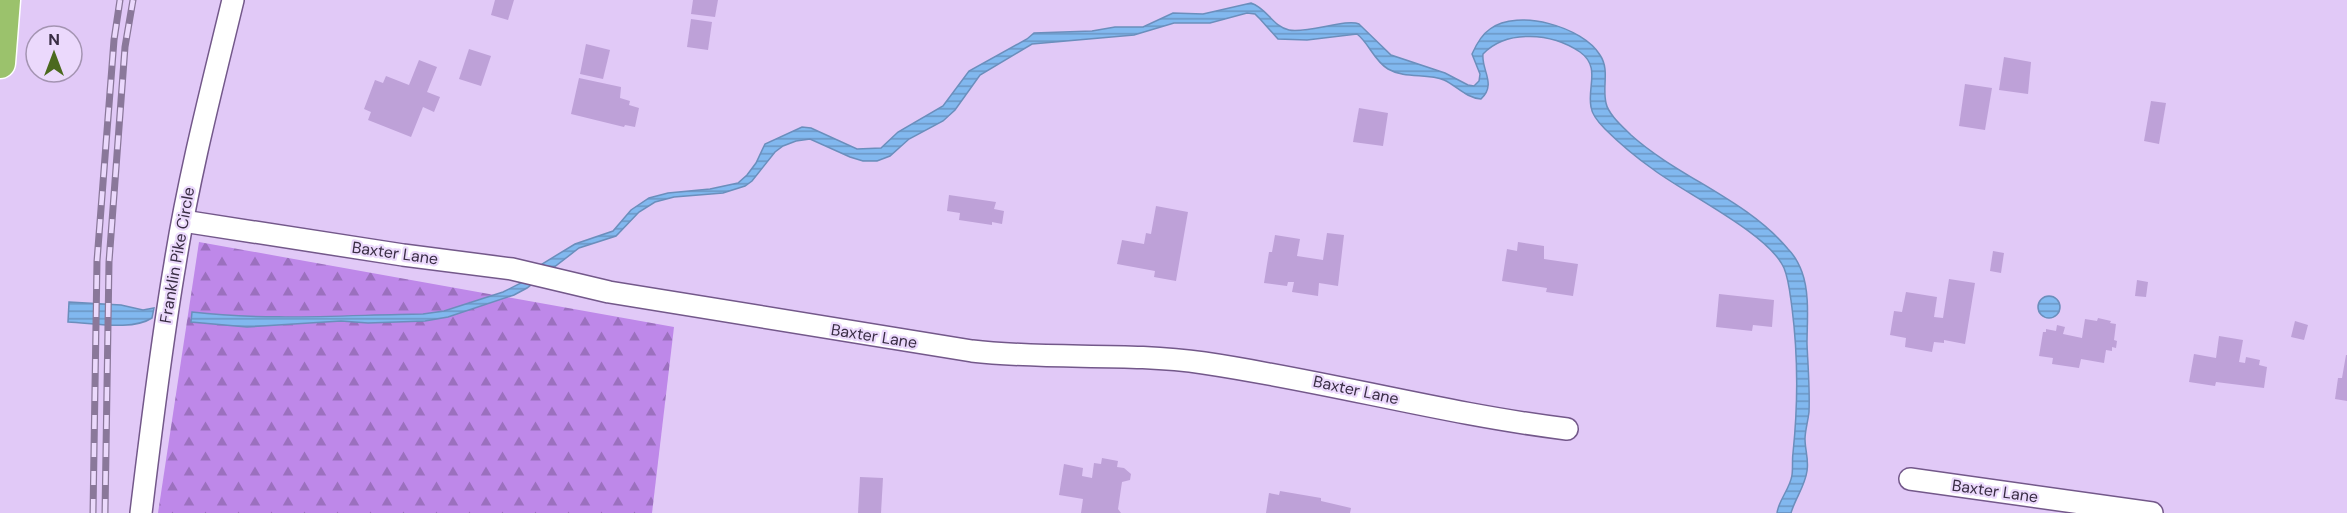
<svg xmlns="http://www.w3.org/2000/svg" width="2347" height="513" font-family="'DM Sans',sans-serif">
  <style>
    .forest { fill: url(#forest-firs) }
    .water { fill: url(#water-rules); stroke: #6b8ebc; stroke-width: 1.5 }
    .building { fill: #bea1d8 }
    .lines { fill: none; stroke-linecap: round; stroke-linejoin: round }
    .minor-casing { stroke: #73588a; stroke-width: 24 }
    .highway-casing { stroke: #fff; stroke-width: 33 }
    .minor { stroke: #fff; stroke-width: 21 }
    .highway { stroke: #9bc26c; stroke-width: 30 }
    .rail-casing { stroke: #8a789a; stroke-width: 7 }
    .rail { stroke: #ebd9fc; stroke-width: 4.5; stroke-dasharray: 14; stroke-linecap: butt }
    .labels { text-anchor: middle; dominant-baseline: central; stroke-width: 4.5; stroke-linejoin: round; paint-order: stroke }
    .street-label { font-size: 16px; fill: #392d44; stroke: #ebd9fc }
  </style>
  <defs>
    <pattern id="forest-firs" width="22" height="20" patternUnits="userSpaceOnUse" patternTransform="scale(1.5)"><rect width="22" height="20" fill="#be88e9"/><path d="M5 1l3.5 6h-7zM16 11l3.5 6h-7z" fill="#9b70be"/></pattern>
    <pattern id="water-rules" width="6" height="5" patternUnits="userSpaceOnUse" patternTransform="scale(1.5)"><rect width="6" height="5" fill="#81b8ef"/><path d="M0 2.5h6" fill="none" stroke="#6b96c3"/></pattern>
  </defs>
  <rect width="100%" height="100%" fill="#e1c9f7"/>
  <polygon class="forest" points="199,242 674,327 652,513 158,513"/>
  <g class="water">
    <path d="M 1251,3 C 1267,8 1273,27 1289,30 C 1307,34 1347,18 1359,24 L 1391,55 L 1445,73 L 1468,85 L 1474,86 L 1479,81 L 1480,74 L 1472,54 C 1476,45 1481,35 1490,29 C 1518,8 1583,27 1600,55 C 1610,70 1602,86 1606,103 C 1608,114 1623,127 1631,135 C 1679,178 1746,199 1788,249 C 1794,255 1799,264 1802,272 C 1810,294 1807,322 1807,344 C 1808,367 1810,390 1809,412 C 1808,421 1805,431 1805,439 C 1805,450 1809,460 1807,471 C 1805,486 1795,499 1791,513 L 1777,513 C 1779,499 1790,489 1792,475 C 1793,468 1792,460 1793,453 C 1798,405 1798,355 1792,308 C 1790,294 1789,280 1784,268 C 1769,234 1686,194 1654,170 C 1637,158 1620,144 1605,129 C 1599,123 1592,115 1591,107 C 1587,87 1601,67 1580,52 C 1552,33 1507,29 1483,54 C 1481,70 1497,84 1481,99 C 1466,98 1457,86 1444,80 C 1427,73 1405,79 1388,69 C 1374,61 1369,43 1357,34 L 1307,40 L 1278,39 L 1260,19 L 1255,14 L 1247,13 L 1210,23 L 1174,23 L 1134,35 L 1032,44 L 980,75 L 955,110 L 943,121 L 909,139 L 890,156 L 877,161 L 863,161 L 850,157 L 810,139 L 796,141 L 783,146 L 775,152 L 752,181 L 745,186 L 723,193 L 674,197 L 655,202 L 639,212 L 616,236 L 579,248 L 527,288 L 514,295 L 448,317 L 425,321 L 368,323 L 341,321 L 247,327 L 191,322 L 192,312 C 269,321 346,315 423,314 L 444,311 L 503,292 L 521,283 L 542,264 L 575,244 L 613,231 L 631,210 L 649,198 L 668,193 L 710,189 L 738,183 L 747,175 L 756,163 L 765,144 L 802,127 L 811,128 L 857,149 L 881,148 L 898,132 L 943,106 L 969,71 L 1027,39 L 1034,33 L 1092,31 L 1115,27 L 1143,27 L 1173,13 L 1203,14 Z"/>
    <circle cx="2049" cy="307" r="11"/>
    <path d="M 69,302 L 121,305 L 143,310 L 154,308 L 152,318 C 132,331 94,323 68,322 Z"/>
  </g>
  <g class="building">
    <polygon points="495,0 514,0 508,20 491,15"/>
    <polygon points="693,0 718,0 715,17 691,14"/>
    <polygon points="691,19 712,22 708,50 687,47"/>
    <polygon points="586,44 610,50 603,79 580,74"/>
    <polygon points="469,49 491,56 481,86 459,79"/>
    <polygon points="2004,57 2031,62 2028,94 1999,90"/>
    <polygon points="419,60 437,67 427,92 440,97 434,112 423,107 411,137 368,120 371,112 364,109 375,80 383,83 386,76 409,85"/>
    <polygon points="579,78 621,87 620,98 630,101 629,105 639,108 635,127 625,125 624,127 571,114"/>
    <polygon points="1965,84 1992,88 1985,130 1959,126"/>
    <polygon points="2151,101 2166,103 2159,144 2144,141"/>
    <polygon points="1359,108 1388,113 1383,146 1353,142"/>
    <polygon points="949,195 996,202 994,209 1004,211 1002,224 992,222 992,225 959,220 960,213 947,211"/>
    <polygon points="1156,206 1188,212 1176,281 1154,277 1155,271 1117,264 1122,240 1144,244 1146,233 1151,234"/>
    <polygon points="1327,233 1344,235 1338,286 1319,283 1318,296 1292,292 1294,282 1288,282 1287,286 1264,283 1269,252 1272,252 1275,235 1300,239 1297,256 1323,260"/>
    <polygon points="1518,242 1544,246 1544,259 1578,264 1573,296 1546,292 1547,288 1502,281 1507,249 1517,251"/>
    <polygon points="1993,251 2004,253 2001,273 1990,271"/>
    <polygon points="1949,279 1975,283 1965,344 1944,340 1944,343 1934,342 1932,352 1905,347 1906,338 1890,335 1894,311 1902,312 1906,292 1937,297 1934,317 1943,318"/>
    <polygon points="2137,280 2148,282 2146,297 2135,296"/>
    <polygon points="1719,294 1774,300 1772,327 1753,325 1752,331 1716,327"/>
    <polygon points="2098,318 2111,321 2110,323 2116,324 2114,340 2117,341 2116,348 2112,347 2112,351 2106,350 2104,363 2081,359 2079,368 2052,364 2053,358 2039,356 2043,332 2046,332 2046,329 2056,331 2057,325 2065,327 2063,334 2082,338 2085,319 2097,321"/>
    <polygon points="2295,321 2308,325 2304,340 2291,337"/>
    <polygon points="2219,336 2243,340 2239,362 2245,363 2246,357 2260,360 2259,365 2267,367 2264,388 2216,382 2215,386 2189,382 2194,354 2216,358"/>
    <polygon points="2346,355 2347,355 2347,401 2335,399 2338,378 2342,378"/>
    <polygon points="1102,458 1118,461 1117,467 1124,468 1131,474 1130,480 1122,482 1118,509 1121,513 1081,513 1083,499 1059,495 1064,464 1083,468 1082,476 1092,478 1094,463 1101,464"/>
    <polygon points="860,477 883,478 881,513 858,513"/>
    <polygon points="1280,491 1321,498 1321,501 1351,508 1350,513 1266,513 1269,493 1279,495"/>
  </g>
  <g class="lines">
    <defs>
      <g id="minor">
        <path d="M 183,221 L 403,255 L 512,269 L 609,292 L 972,351 C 1049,360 1127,352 1204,363 C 1326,381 1445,414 1567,429"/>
        <polyline points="1910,479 2152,513"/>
        <path d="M 141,513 C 151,430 161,346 175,264 C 189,175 212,87 233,0"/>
      </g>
      <polyline id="highway" points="0,63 5,0"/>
    </defs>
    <use href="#minor" class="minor-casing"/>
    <use href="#highway" class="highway-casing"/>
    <use href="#minor" class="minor"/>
    <use href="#highway" class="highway"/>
    <defs>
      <g id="rail">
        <polyline points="93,513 97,261 114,40 120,0"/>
        <polyline points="105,513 109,262 125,47 133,0"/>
      </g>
    </defs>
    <use href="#rail" class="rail-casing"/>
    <use href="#rail" class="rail"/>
  </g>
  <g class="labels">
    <g class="street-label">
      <text transform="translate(395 253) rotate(8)">Baxter Lane</text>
      <text transform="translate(177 255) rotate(-80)">Franklin Pike Circle</text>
      <text transform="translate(874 336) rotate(9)">Baxter Lane</text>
      <text transform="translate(1356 390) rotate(12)">Baxter Lane</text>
      <text transform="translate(1995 491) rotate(8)">Baxter Lane</text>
    </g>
  </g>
  <g transform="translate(54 54)"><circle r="28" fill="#ebd9fc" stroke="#a494b2" stroke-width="1.5"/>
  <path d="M0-4.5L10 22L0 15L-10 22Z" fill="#4b691e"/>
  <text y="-9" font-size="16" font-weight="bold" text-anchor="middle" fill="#392d44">N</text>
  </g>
</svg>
